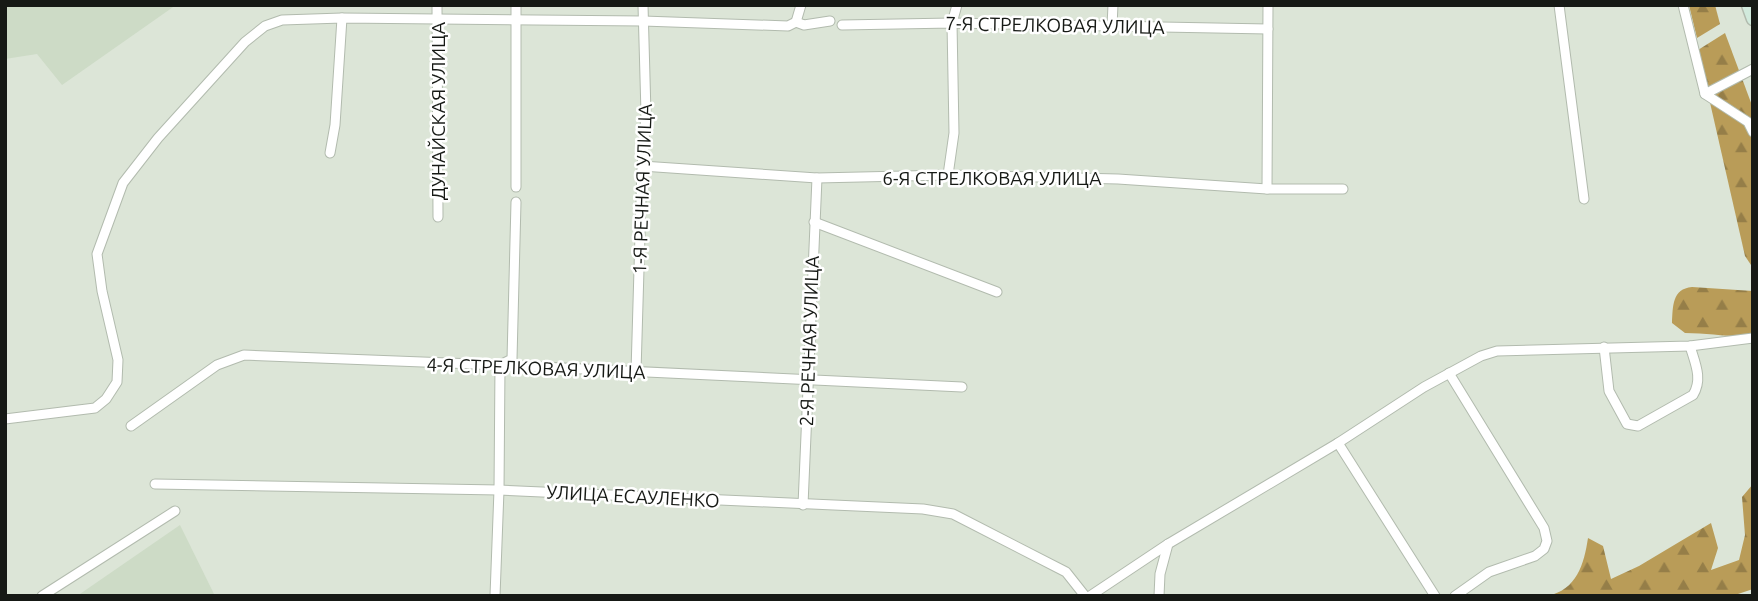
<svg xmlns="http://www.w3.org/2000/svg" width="1758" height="601" font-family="Ubuntu,sans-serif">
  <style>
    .built { fill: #cddbc6 }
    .forest { fill: url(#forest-firs) }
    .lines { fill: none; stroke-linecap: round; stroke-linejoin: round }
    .minor-casing { stroke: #b2bbae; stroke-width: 11 }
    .secondary-casing { stroke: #b2bbae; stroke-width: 15 }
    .minor { stroke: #fff; stroke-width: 9 }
    .secondary { stroke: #d1eadc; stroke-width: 12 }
    .labels { text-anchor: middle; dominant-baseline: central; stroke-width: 5; stroke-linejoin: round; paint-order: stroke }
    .street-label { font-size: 19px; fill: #161915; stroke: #fff }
  </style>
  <defs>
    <pattern id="forest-firs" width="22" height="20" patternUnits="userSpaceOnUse" patternTransform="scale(1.75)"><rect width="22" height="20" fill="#b99c58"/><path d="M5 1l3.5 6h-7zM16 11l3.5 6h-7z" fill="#957e48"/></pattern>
  </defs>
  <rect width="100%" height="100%" fill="#dce5d7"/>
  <g class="built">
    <polygon points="5,5 176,5 62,85 37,54 5,59"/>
    <polygon points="180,525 215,596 77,596"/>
  </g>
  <g class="forest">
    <polygon points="1689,5 1715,5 1720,24 1697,38"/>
    <polygon points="1725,33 1753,108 1753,268 1745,256 1698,50"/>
    <path d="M 1692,287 L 1753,291 L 1753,329 L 1750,336 C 1727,337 1707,333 1685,333 L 1672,323 C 1673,306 1672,289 1692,287 Z"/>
    <path d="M 1753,484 L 1753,589 L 1732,596 L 1547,596 C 1577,590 1584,564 1588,538 L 1603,546 L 1611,579 L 1639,566 L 1711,523 L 1718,548 L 1711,570 L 1739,560 L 1745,535 L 1742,497 Z"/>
  </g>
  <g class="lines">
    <defs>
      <g id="minor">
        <polyline points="437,5 438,217"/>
        <polyline points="516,5 516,187"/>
        <polyline points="1559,5 1584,199"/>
        <polyline points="1683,5 1705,94"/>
        <polyline points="796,22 801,5"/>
        <polyline points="842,25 952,23 1268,29"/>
        <polyline points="1112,26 1113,5"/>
        <polyline points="1753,69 1705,94 1748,122 1753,132"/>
        <polyline points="330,153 335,125 342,18"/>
        <polyline points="642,166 817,178 948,175 1118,179 1267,189 1343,189"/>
        <polyline points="948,175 954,133 952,23 957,5"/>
        <polyline points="1267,189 1268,5"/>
        <polyline points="814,222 997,292"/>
        <path d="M 1604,347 L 1609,391 L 1627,424 L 1638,426 L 1693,395 C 1703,379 1695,363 1690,346"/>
        <polyline points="636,372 642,166 646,114 643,5"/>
        <polyline points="1449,373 1544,528 1547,541 1544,549 1535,556 1489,572 1455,596"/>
        <polyline points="5,419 95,408 106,399 117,382 118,360 102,291 97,254 123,183 158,138 245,42 265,26 282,20 342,18 643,21 788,26 796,22 804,25 830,21"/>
        <polyline points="131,426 217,365 244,355 500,365 962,387"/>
        <polyline points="1338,443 1435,596"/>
        <polyline points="155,484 499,490 923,509 953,514 1066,572 1085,596"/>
        <polyline points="803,505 817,178"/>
        <polyline points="42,596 175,511"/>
        <polyline points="495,596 499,490 500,365 512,359 516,202"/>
        <polyline points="1090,596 1168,544 1338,443 1424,387 1481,356 1497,351 1690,346 1753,338"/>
        <polyline points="1159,596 1160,574 1168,544"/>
      </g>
      <polyline id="secondary" points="1748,5 1753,19"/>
    </defs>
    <use href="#minor" class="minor-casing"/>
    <use href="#secondary" class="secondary-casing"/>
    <use href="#minor" class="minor"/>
    <use href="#secondary" class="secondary"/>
  </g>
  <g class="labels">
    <g class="street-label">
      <text transform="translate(1055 25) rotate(1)">7-Я СТРЕЛКОВАЯ УЛИЦА</text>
      <text transform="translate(438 111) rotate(-90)">ДУНАЙСКАЯ УЛИЦА</text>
      <text x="992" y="178">6-Я СТРЕЛКОВАЯ УЛИЦА</text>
      <text transform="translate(642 189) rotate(-88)">1-Я РЕЧНАЯ УЛИЦА</text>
      <text transform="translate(809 341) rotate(-88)">2-Я РЕЧНАЯ УЛИЦА</text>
      <text transform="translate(536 368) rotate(2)">4-Я СТРЕЛКОВАЯ УЛИЦА</text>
      <text transform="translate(633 496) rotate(3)">УЛИЦА ЕСАУЛЕНКО</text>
    </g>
  </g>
  <rect width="1758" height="601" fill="none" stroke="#161915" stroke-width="14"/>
</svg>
